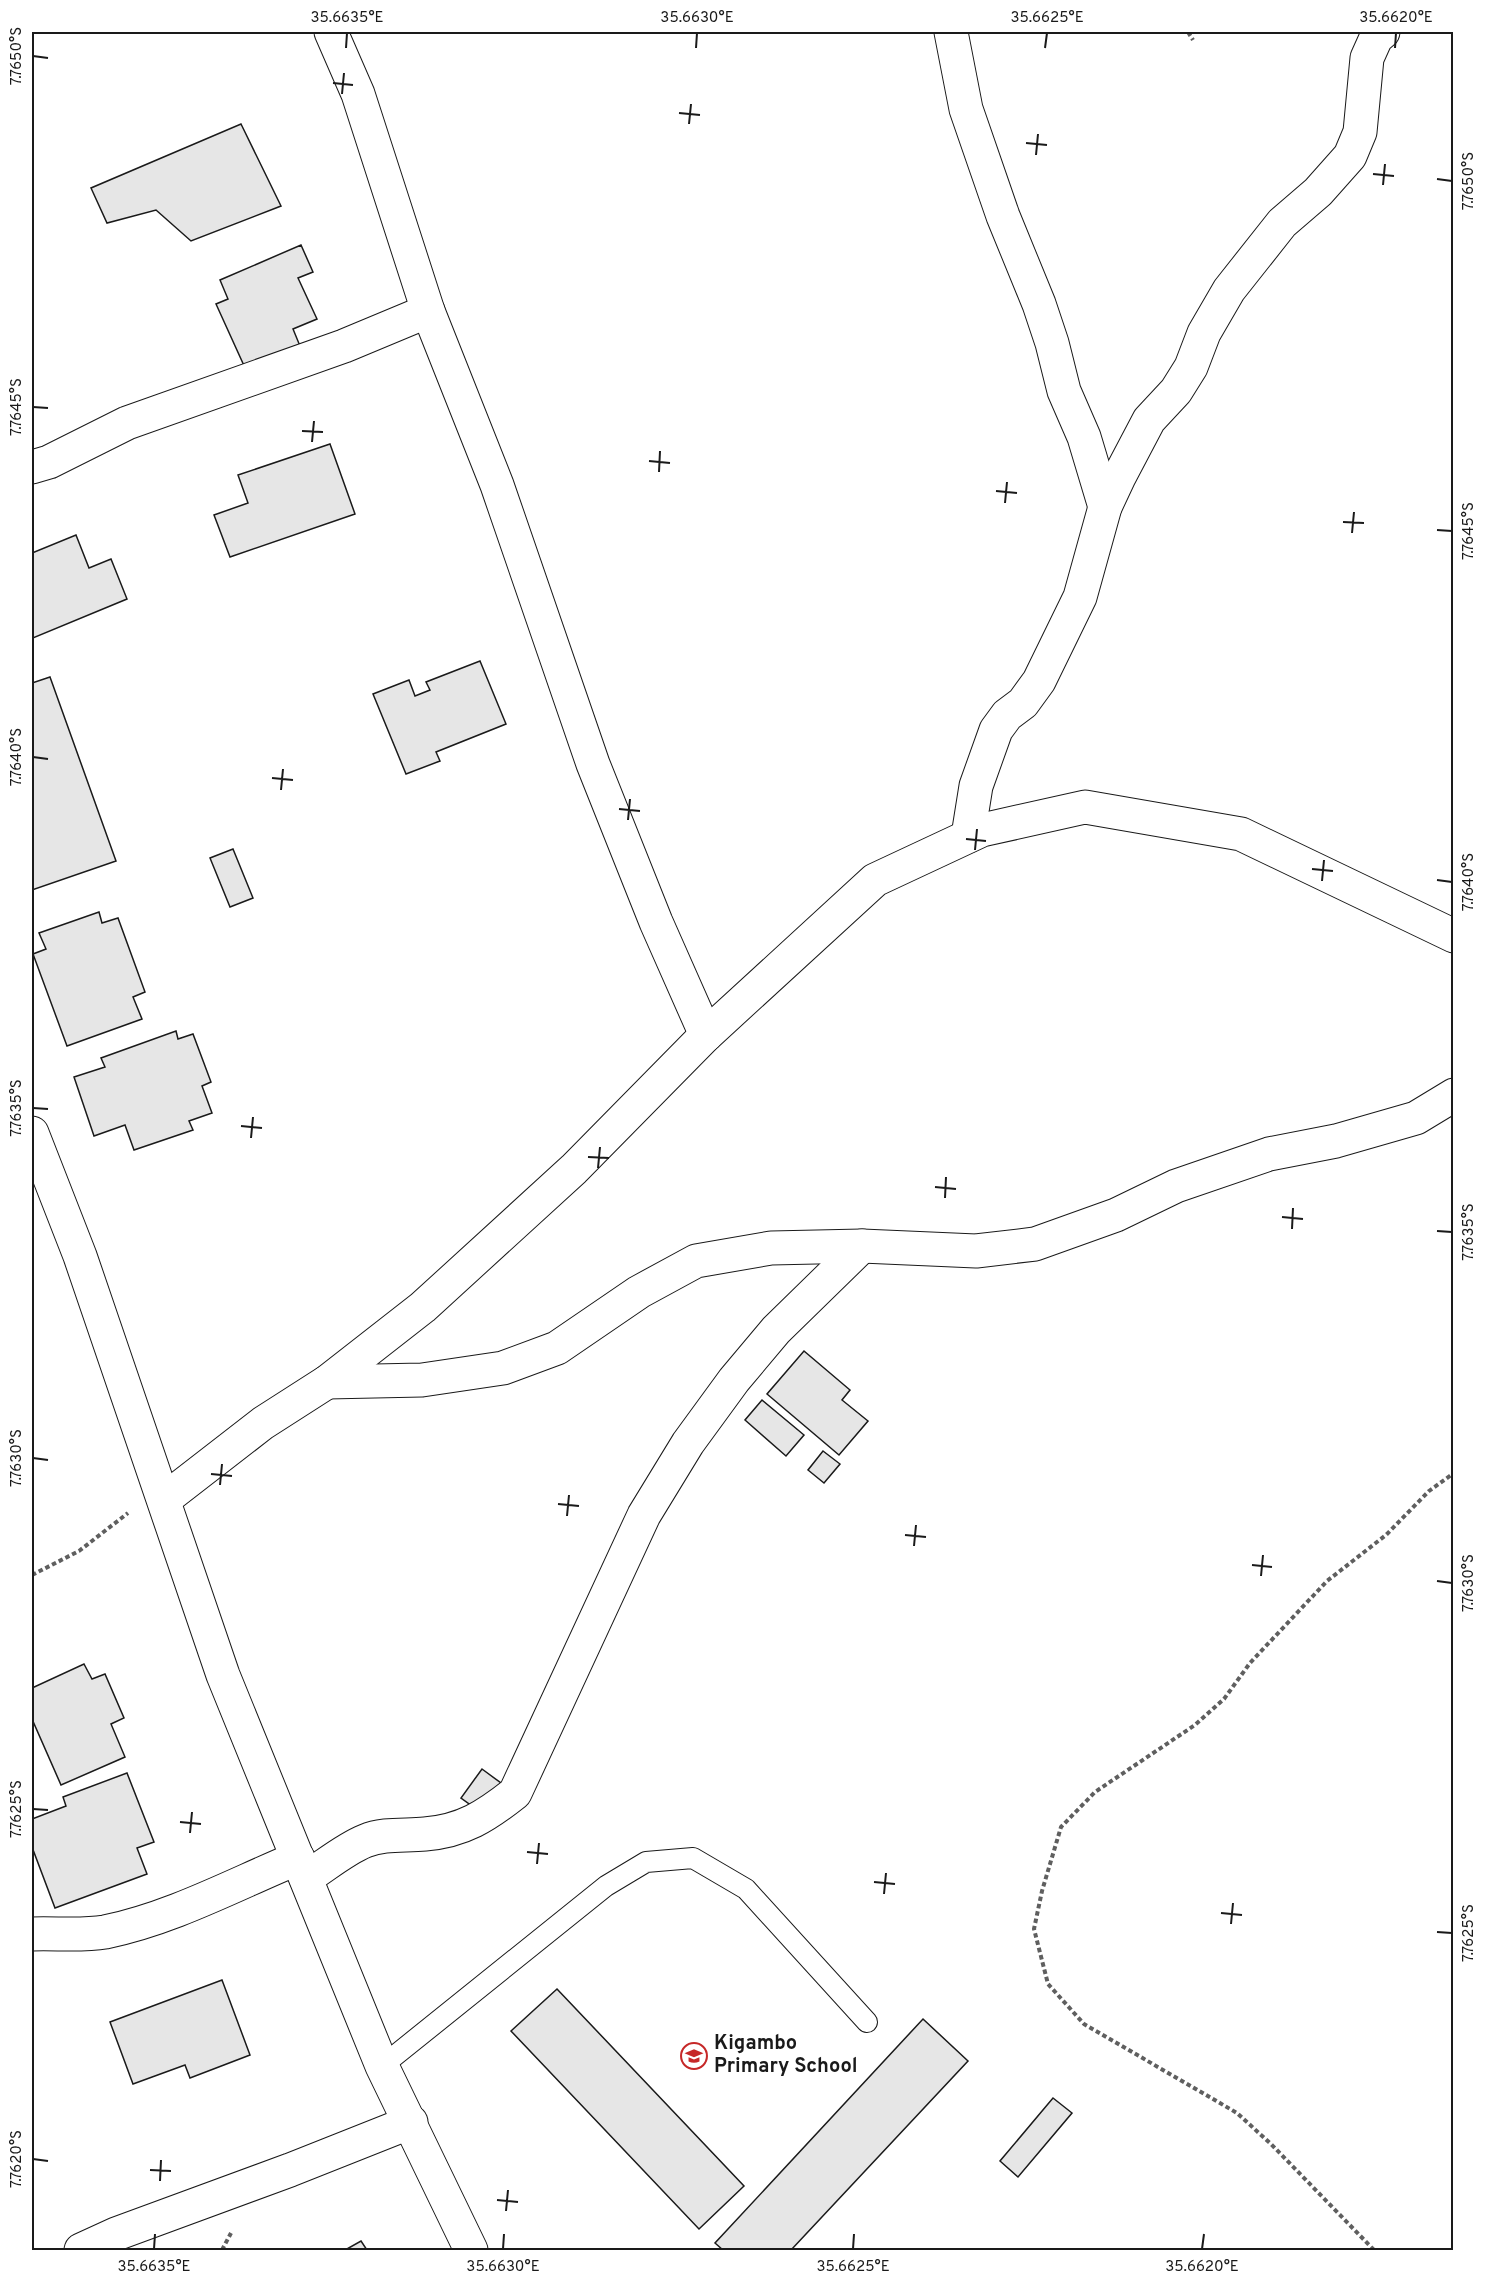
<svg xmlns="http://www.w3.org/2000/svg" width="1485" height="2282" font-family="Overpass,sans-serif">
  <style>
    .building { fill: #e6e6e6; stroke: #1a1a1a; stroke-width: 1.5 }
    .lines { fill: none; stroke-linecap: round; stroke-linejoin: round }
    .service-casing { stroke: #1a1a1a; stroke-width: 22 }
    .minor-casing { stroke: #1a1a1a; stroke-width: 35 }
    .path { stroke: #5f5f5f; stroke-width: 4; stroke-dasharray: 4.5 3; stroke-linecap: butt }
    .service { stroke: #fff; stroke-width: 20 }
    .minor { stroke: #fff; stroke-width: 33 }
    .ticks { fill: none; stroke: #1a1a1a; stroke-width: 2 }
    .labels { text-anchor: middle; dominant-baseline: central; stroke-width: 4.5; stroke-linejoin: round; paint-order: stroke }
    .poi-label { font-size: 20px; font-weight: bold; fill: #1a1a1a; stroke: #fff; text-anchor: start }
    .neatline { fill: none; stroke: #1a1a1a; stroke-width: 2 }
    .ticks-label { font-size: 15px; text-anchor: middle; fill: #1a1a1a }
  </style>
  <rect width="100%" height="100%" fill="#fff"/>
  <g class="building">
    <polygon points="241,124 281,206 191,241 156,210 107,223 91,188"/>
    <polygon points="301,245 313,272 298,278 317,319 293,329 300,346 246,370 216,304 228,299 220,280"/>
    <polygon points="330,444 355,514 230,557 214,515 248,503 238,475"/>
    <polygon points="76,535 89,568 111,559 127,599 33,638 32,553"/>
    <polygon points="480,661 506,724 436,752 440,761 406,774 373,694 409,680 415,696 430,690 426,682"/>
    <polygon points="50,677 116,861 32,890 32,683"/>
    <polygon points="233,849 253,898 230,907 210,858"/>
    <polygon points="99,912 102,923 118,918 145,992 133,997 142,1019 67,1046 33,954 46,949 39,933"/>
    <polygon points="176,1031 178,1039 193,1034 211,1082 202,1086 212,1113 189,1121 193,1130 134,1150 125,1125 94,1136 74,1077 105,1067 101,1058"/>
    <polygon points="804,1351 850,1390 842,1400 868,1421 839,1455 767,1394"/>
    <polygon points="762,1400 804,1435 786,1456 745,1420"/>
    <polygon points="823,1451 840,1464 824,1483 808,1470"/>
    <polygon points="84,1664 92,1679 105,1674 124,1718 111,1724 125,1757 61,1785 32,1719 32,1688"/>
    <polygon points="482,1769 501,1783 479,1811 461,1798"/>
    <polygon points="127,1773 154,1842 137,1848 147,1874 55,1908 32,1847 32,1819 66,1806 63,1797"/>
    <polygon points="222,1980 250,2055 190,2078 185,2065 133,2084 110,2022"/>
    <polygon points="557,1989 744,2186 699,2229 511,2031"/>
    <polygon points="923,2019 968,2061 791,2250 723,2250 715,2243"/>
    <polygon points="1053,2098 1072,2113 1018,2177 1000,2161"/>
    <polygon points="361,2241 367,2250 345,2250"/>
  </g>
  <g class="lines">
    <defs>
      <polyline id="service" points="382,2066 606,1886 646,1862 693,1858 746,1889 867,2022"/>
      <g id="minor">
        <polyline points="331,32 358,94 428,311 497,485 593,764 656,922 706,1035"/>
        <polyline points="951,32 966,109 1003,216 1039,304 1052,343 1064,391 1084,437 1105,507"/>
        <polyline points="32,467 49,462 127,423 344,346 428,311"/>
        <polyline points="968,836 976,786 996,730 1007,715 1023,703 1039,681 1080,597 1105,507 1119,477 1149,420 1176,391 1191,367 1204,333 1229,290 1282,223 1318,192 1350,156 1360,132 1367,58 1376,38 1383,32"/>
        <polyline points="32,1133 80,1256 223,1675 382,2066 471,2250"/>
        <polyline points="327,1382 422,1380 503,1368 557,1348 639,1292 696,1261 771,1248 862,1246 976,1251 1035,1244 1116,1215 1176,1186 1269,1154 1336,1141 1416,1118 1454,1095"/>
        <polyline points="165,1499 263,1423 327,1382 423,1307 574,1169 706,1035 875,880 982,830 1085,807 1241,834 1454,936"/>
        <path d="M 306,1878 C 325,1866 345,1849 365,1841 C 384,1833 405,1836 425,1834 C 463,1831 486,1816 515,1793 L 644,1515 L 688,1443 L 734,1380 L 776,1330 L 862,1246"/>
        <path d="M 32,1934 C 55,1933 82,1936 105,1932 C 173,1918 235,1884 298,1858"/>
        <polyline points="81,2250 116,2234 290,2170 411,2122"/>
      </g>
    </defs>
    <use href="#service" class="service-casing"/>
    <use href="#minor" class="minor-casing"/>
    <g class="path">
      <polyline points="1188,32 1193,40"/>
      <polyline points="32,1575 79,1551 128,1513"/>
      <polyline points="222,2250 231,2233"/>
      <polyline points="1374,2250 1271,2144 1237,2113 1084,2024 1048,1984 1034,1929 1042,1891 1061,1827 1095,1792 1195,1725 1224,1699 1250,1663 1327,1581 1386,1535 1429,1491 1454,1473"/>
    </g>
    <use href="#service" class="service"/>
    <use href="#minor" class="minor"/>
  </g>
  <path class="ticks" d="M 346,48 L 347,33M 696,48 L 697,33M 1045,48 L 1047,33M 1395,48 L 1396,33M 33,56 L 48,58M 333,83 L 353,85M 342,94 L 344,73M 679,113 L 700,115M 689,124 L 691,104M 1026,143 L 1047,145M 1036,155 L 1038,134M 1373,174 L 1394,176M 1437,179 L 1452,181M 1383,185 L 1385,164M 33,407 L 48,408M 302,431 L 323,432M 312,442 L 314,421M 649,461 L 670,463M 659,472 L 660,451M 996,491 L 1017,493M 1005,503 L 1007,482M 1343,522 L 1364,523M 1437,530 L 1452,531M 1352,533 L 1354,512M 33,757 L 48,759M 272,778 L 293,780M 281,790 L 283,769M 619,809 L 640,811M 628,820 L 630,799M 966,839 L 986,841M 975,850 L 977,829M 1312,869 L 1333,871M 1437,880 L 1452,882M 1322,881 L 1324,860M 33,1108 L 48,1109M 241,1126 L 262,1128M 251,1138 L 253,1117M 588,1157 L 609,1158M 598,1168 L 600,1147M 935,1187 L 956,1189M 945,1198 L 946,1177M 1282,1217 L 1303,1219M 1292,1229 L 1293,1208M 1437,1231 L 1452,1232M 33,1458 L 48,1460M 211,1474 L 232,1476M 220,1485 L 222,1464M 558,1504 L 579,1506M 567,1516 L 569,1495M 905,1535 L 926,1537M 914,1546 L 916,1525M 1252,1565 L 1272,1567M 1261,1576 L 1263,1555M 1437,1581 L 1452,1583M 33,1809 L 48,1810M 180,1822 L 201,1824M 190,1833 L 192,1812M 527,1852 L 548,1854M 537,1864 L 539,1843M 874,1882 L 895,1884M 884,1894 L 886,1873M 1221,1913 L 1242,1915M 1231,1924 L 1233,1903M 1437,1932 L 1452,1933M 33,2159 L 48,2161M 150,2170 L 171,2171M 160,2181 L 161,2160M 497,2200 L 518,2202M 506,2211 L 508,2190M 154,2249 L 155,2234M 503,2249 L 504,2234M 853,2249 L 854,2234M 1202,2249 L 1204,2234"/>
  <defs>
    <symbol id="school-ring" viewBox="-11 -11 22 22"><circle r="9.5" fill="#fff" stroke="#c62828" stroke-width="1.5"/><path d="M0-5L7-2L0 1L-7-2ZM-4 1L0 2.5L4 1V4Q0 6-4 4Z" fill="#c62828"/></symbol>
  </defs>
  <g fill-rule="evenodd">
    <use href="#school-ring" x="679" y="2041" width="30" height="30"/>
  </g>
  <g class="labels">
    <g class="poi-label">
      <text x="714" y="2044">Kigambo<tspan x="714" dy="23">Primary School</tspan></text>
    </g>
  </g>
  <rect width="1485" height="2282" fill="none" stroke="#ffffff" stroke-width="66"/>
  <rect x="33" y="33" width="1419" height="2216" class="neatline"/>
  <g class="ticks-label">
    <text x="347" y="22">35.6635°E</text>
    <text x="697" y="22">35.6630°E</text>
    <text x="1047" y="22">35.6625°E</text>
    <text x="1396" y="22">35.6620°E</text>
    <text transform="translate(16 56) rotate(-90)" y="5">7.7650°S</text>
    <text transform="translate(1468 181) rotate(-90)" y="5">7.7650°S</text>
    <text transform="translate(16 407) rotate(-90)" y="5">7.7645°S</text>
    <text transform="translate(1468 531) rotate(-90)" y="5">7.7645°S</text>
    <text transform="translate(16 757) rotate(-90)" y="5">7.7640°S</text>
    <text transform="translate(1468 882) rotate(-90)" y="5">7.7640°S</text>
    <text transform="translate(16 1108) rotate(-90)" y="5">7.7635°S</text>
    <text transform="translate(1468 1232) rotate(-90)" y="5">7.7635°S</text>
    <text transform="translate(16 1458) rotate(-90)" y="5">7.7630°S</text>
    <text transform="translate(1468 1583) rotate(-90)" y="5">7.7630°S</text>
    <text transform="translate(16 1809) rotate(-90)" y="5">7.7625°S</text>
    <text transform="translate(1468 1933) rotate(-90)" y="5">7.7625°S</text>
    <text transform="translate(16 2159) rotate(-90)" y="5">7.7620°S</text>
    <text x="154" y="2271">35.6635°E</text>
    <text x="503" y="2271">35.6630°E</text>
    <text x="853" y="2271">35.6625°E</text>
    <text x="1202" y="2271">35.6620°E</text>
  </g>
</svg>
